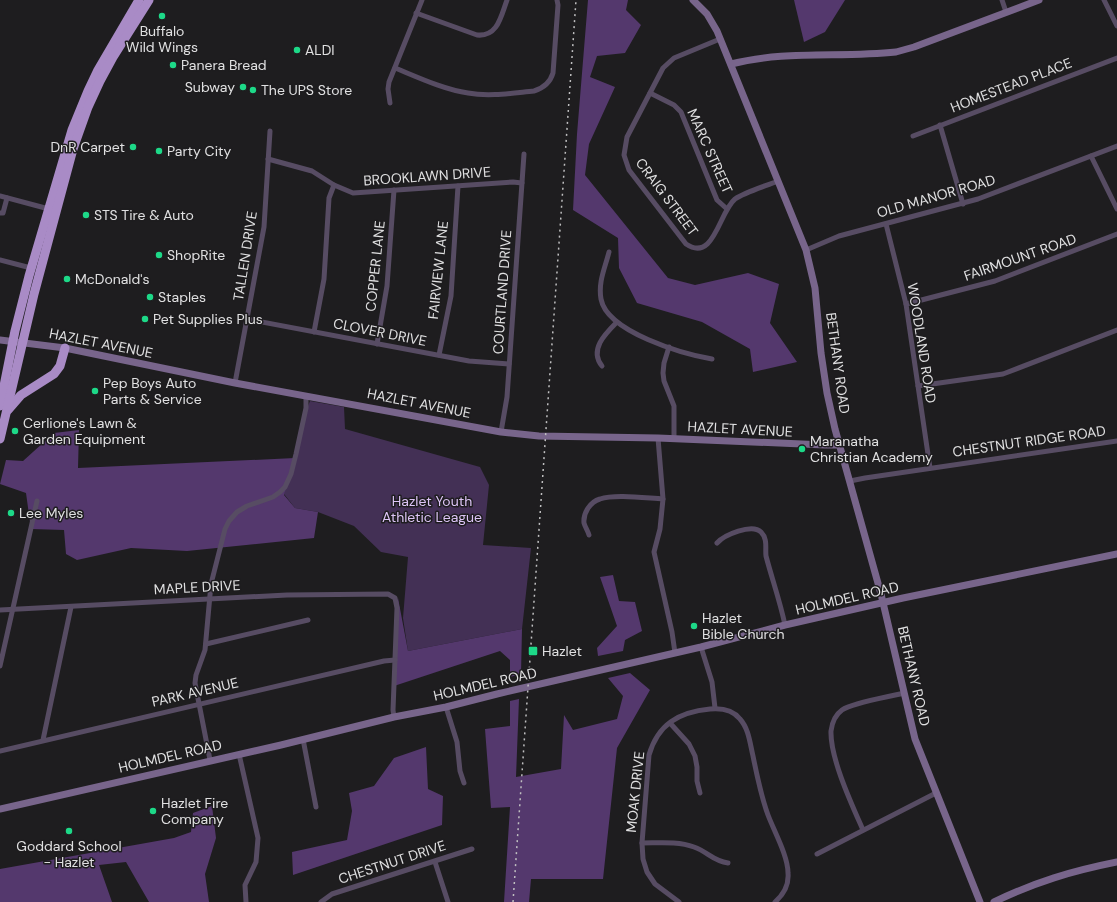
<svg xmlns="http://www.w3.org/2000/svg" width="1117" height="902" font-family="'DM Sans',sans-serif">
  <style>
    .green { fill: #433055 }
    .forest { fill: #54386d }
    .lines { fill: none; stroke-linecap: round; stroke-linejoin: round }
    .street { stroke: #574c63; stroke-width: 5 }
    .secondary { stroke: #78658b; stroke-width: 7 }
    .highway { stroke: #a98bc6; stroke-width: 9 }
    .rail { stroke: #bfbfc0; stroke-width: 1.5; stroke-dasharray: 2 4; stroke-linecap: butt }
    .poi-dot { fill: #1dd988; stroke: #1e1d1f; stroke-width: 1.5 }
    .labels { text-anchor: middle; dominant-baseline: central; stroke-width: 3; stroke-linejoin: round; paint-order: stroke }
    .poi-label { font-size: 14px; fill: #e0e0e1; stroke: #1e1d1f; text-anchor: start }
    .street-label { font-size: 14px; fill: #e0e0e1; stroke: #1e1d1f }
    .park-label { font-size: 14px; fill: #ddc4f6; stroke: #1e1d1f }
  </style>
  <rect width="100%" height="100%" fill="#1e1d1f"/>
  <polygon class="green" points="310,401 344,407 345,429 480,467 489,485 483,545 531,548 522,629 408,651 403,618 408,557 381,552 354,526 318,512 295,508 284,494 295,458 304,416"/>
  <g class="forest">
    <polygon points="588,0 628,0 626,10 641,25 625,53 597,56 590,77 615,87 589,144 585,175 668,278 695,285 748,273 779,284 770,323 797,362 753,372 750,349 702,322 637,303 619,268 618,238 573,210 577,134"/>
    <polygon points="794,0 845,0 825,32 804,42"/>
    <polygon points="79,430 78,468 295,458 284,495 295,508 318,512 314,538 187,551 131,548 77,560 66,554 64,530 31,529 26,493 0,484 6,460 23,461 54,433"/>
    <polygon points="613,575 619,601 635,602 642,631 625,640 623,651 598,656 597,648 617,626 600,577"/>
    <polygon points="398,598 408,651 522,629 521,674 510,677 510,660 500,651 394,686"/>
    <polygon points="630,673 650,690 617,748 603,879 531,879 529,902 504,902 510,807 491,808 485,729 510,726 510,701 519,699 516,777 561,769 564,715 573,730 617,719 623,696 608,678"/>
    <polygon points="426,747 428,789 443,796 442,825 293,875 292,852 347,840 352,811 349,793 374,786 394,758"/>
    <polygon points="212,806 216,838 205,874 209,902 149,902 126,862 99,865 112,902 0,902 0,869 174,838 191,832 193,813"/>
  </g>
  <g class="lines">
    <g class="street">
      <polyline points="1002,0 1006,12"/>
      <polyline points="1104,0 1117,26"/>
      <path d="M 416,13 L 477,35 C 498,37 501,16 507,0"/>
      <path d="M 720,39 L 674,58 L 663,68 L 627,137 L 624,155 L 629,170 L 686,244 C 714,263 719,212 735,199 C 745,192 766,186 778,181"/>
      <path d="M 395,68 C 417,77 445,90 468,93 C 489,97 513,93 534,91 C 544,88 550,83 553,73 L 558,5 L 557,0"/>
      <polyline points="650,93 674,105 681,112 717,200 727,209"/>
      <polyline points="390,103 388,89 389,82 422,0"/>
      <polyline points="940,125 963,204"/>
      <polyline points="913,136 1117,58"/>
      <polyline points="1091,156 1117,209"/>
      <polyline points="268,159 312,171 334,185 353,193 513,182 522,183"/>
      <polyline points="0,196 49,209"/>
      <polyline points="0,213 3,213 7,198"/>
      <polyline points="886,224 906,304 930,468"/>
      <polyline points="806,250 839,236 978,199 1117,146"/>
      <path d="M 609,252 C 605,268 598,282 601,299 C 607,332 683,354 712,359"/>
      <polyline points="0,260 31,268"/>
      <polyline points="906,304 995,281 1117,234"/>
      <polyline points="246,319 469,361 509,364"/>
      <polyline points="314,332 324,279 329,198 334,185"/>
      <polyline points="377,344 387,286 394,190"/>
      <polyline points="669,347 664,363 663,373 664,381 674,406 674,439"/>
      <polyline points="439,355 451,296 458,186"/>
      <path d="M 602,366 C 589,350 605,334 616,323"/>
      <polyline points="235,383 264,227 270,131"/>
      <polyline points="918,386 1003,374 1117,330"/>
      <polyline points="501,432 507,397 524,154"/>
      <polyline points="658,438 663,499 660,529 654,552 672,632 675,653"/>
      <polyline points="850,481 865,478 1117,441"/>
      <path d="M 589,535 C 588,531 585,527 584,523 C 583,513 590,502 600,499 C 615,494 645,498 663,499"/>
      <path d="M 717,543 C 724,535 752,523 761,532 C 768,539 765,548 766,556 C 772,579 780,601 785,625"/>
      <polyline points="0,610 287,595 388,594 395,598 397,608 393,710 394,717"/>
      <polyline points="206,644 308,620"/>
      <polyline points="701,647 712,682 715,708"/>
      <polyline points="0,666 37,501"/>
      <polyline points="446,707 457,742 460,771 464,783"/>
      <polyline points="670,723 689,744 695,756 697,767 697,781 700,793"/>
      <polyline points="303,739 316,807"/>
      <polyline points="43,740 71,607"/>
      <polyline points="0,751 384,661 395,660"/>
      <polyline points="239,754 258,838 256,862 245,885 246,902"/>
      <polyline points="210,760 195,683 196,675 205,650 211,584 225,529 229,521 237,512 247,506 273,497 280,492 285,487 291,474 296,454 306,408 306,396"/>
      <path d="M 863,830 C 852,805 830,758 831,731 C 832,723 835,715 842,710 C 854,702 889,697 904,693"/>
      <path d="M 642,843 C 659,843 678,841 694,847 C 708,852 713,861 728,863"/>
      <polyline points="817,854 936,793"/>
      <polyline points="435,862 448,902"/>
      <polyline points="321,902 332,894 472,849"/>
      <path d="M 679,902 L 655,884 L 647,872 L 643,859 L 642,843 L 649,755 C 658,724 679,712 710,709 C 721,708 733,710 740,719 C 749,729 750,744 753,756 C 757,776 761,796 768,815 C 774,831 788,856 788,873 C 789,884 784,894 775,902"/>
    </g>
    <g class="secondary">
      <polyline points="693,0 707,14 717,31 806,250 815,288 821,353 827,393 835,429 881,594 915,739 980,902"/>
      <path d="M 731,64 C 785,50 841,58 896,52 L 914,47 L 1039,0"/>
      <polyline points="0,340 65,348 235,383 501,432 539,436 658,438 825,445 839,445"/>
      <polyline points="0,809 281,745 394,717 446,707 497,694 701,647 785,625 903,598 1117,554"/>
      <path d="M 994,902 C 1035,882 1072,871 1117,862"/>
    </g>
    <g class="highway">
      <polyline points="0,406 15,331 29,276 72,130 88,91 98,70 139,0"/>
      <polyline points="8,410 21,395 54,374 60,366 65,348"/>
      <polyline points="0,439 34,294 73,149 88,107 100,81 113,57 149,0"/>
    </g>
    <polyline class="rail" points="513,902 576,0"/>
  </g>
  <g class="poi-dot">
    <circle cx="162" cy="16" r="4"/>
    <circle cx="297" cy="50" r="4"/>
    <circle cx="173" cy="65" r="4"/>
    <circle cx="243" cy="87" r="4"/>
    <circle cx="253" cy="90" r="4"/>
    <circle cx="133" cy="147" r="4"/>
    <circle cx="159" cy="151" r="4"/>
    <circle cx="86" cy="215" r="4"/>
    <circle cx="159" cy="255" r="4"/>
    <circle cx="67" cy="279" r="4"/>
    <circle cx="150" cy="297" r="4"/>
    <circle cx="145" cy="319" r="4"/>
    <circle cx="95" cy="391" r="4"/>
    <circle cx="15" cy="431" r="4"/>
    <circle cx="802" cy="449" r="4"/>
    <circle cx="11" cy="513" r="4"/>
    <circle cx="694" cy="626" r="4"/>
    <rect x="528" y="646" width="10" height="10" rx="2"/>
    <circle cx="153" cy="811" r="4"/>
    <circle cx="69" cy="831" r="4"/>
  </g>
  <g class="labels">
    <g class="poi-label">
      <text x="162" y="31" text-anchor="middle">Buffalo<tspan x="162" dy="16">Wild Wings</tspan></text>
      <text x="305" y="50">ALDI</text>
      <text x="181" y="65">Panera Bread</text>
      <text x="235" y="87" text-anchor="end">Subway</text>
      <text x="261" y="90">The UPS Store</text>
      <text x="125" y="147" text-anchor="end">DnR Carpet</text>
      <text x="167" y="151">Party City</text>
      <text x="94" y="215">STS Tire &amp; Auto</text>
      <text x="167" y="255">ShopRite</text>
      <text x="75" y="279">McDonald's</text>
      <text x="158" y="297">Staples</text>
      <text x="153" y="319">Pet Supplies Plus</text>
      <text x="103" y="383">Pep Boys Auto<tspan x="103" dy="16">Parts &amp; Service</tspan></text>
      <text x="23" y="423">Cerlione's Lawn &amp;<tspan x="23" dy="16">Garden Equipment</tspan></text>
      <text x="810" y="441">Maranatha<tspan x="810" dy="16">Christian Academy</tspan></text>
      <text x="19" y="513">Lee Myles</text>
      <text x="702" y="618">Hazlet<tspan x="702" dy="16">Bible Church</tspan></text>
      <text x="542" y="651">Hazlet</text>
      <text x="161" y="803">Hazlet Fire<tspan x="161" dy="16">Company</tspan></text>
      <text x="69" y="846" text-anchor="middle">Goddard School<tspan x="69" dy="16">- Hazlet</tspan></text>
    </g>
    <g class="street-label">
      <text transform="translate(1011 85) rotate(-21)">HOMESTEAD PLACE</text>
      <text transform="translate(710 151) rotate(66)">MARC STREET</text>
      <text transform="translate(427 176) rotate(-4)">BROOKLAWN DRIVE</text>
      <text transform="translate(936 196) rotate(-16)">OLD MANOR ROAD</text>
      <text transform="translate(667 197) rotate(53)">CRAIG STREET</text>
      <text transform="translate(245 256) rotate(-81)">TALLEN DRIVE</text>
      <text transform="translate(1020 257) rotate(-19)">FAIRMOUNT ROAD</text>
      <text transform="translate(375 266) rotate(-84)">COPPER LANE</text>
      <text transform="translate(438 270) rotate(-84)">FAIRVIEW LANE</text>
      <text transform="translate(502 292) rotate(-86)">COURTLAND DRIVE</text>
      <text transform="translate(380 332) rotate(11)">CLOVER DRIVE</text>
      <text transform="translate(101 343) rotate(11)">HAZLET AVENUE</text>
      <text transform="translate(922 343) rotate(81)">WOODLAND ROAD</text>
      <text transform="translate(838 363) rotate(82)">BETHANY ROAD</text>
      <text transform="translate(419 403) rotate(11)">HAZLET AVENUE</text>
      <text transform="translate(740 429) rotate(3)">HAZLET AVENUE</text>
      <text transform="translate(1029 441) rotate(-8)">CHESTNUT RIDGE ROAD</text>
      <text transform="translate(197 587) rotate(-3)">MAPLE DRIVE</text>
      <text transform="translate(847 598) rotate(-13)">HOLMDEL ROAD</text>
      <text transform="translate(914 676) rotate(77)">BETHANY ROAD</text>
      <text transform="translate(485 684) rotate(-13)">HOLMDEL ROAD</text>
      <text transform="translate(195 692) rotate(-13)">PARK AVENUE</text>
      <text transform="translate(170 756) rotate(-13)">HOLMDEL ROAD</text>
      <text transform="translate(635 792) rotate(-84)">MOAK DRIVE</text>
      <text transform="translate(392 862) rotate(-18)">CHESTNUT DRIVE</text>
    </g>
    <g class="park-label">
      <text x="432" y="501">Hazlet Youth<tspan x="432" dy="16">Athletic League</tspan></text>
    </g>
  </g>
</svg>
